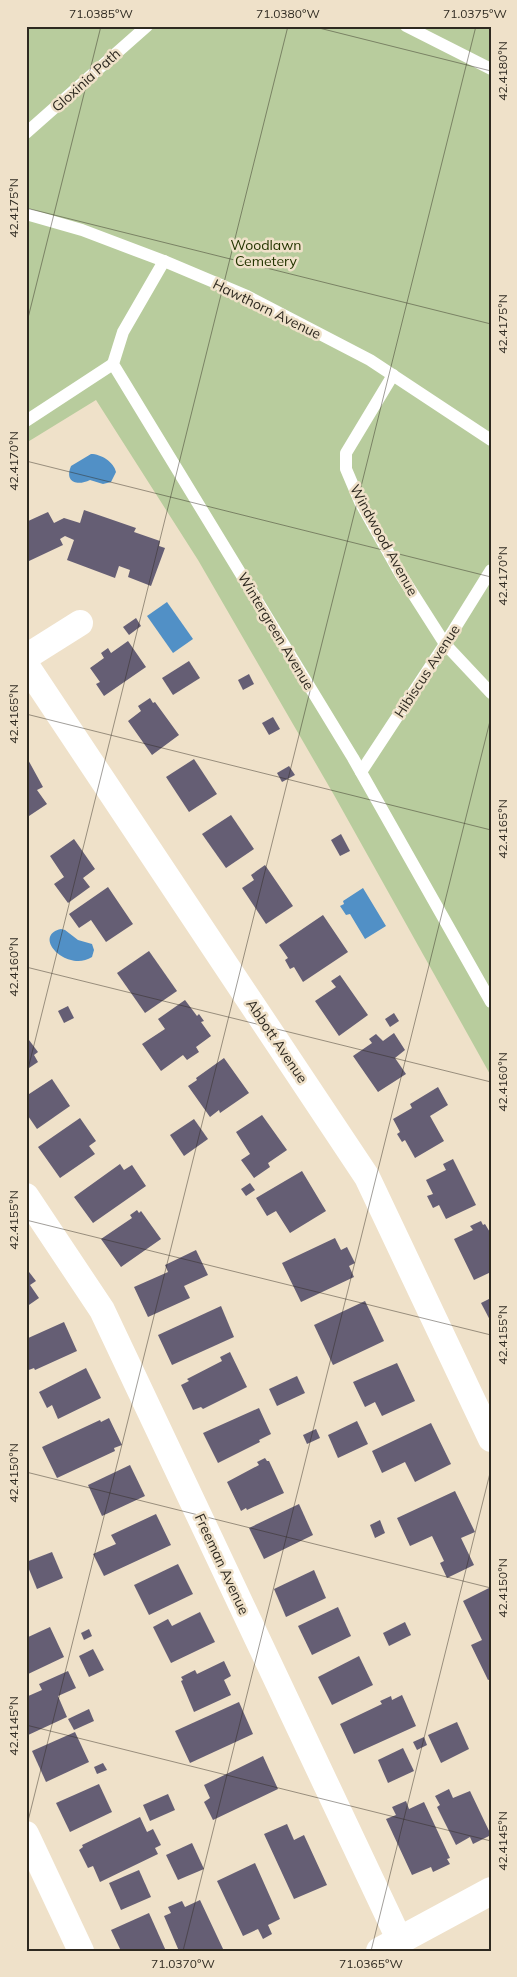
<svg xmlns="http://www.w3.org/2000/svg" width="517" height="1977" font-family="Mulish,sans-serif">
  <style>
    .green { fill: #b8cc9d }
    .water { fill: #5190c6 }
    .building { fill: #655e74 }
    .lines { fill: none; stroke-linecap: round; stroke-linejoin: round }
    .lane { stroke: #fff; stroke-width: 12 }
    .street { stroke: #fff; stroke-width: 26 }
    .secondary { stroke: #fff; stroke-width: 28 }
    .ticks { fill: none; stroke: #2e2920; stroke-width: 1; stroke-opacity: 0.45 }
    .labels { text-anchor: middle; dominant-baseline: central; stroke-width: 5; stroke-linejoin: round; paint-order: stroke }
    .street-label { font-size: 14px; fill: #2e2920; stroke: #efe1c9 }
    .park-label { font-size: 14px; fill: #243500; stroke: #efe1c9 }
    .neatline { fill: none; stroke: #2e2920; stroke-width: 2 }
    .ticks-label { font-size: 12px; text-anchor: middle; fill: #2e2920 }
  </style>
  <rect width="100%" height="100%" fill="#efe1c9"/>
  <polygon class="green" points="26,26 491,26 491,1076 334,795 198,560 96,400 26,443"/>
  <g class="water">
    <path d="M 91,454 C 101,454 114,462 116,472 L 111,482 L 103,484 L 90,480 C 78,486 64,483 71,466 Z"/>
    <polygon points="167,602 193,639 173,653 147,616"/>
    <polygon points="363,888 386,926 365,939 350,914 346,915 340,906 344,904 343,901"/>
    <path d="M 61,929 L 65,930 L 78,940 L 92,944 L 94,950 L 92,957 C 67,973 31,936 61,929 Z"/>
  </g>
  <g class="building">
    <polygon points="84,510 136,528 134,532 160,541 159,546 165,548 151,586 128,577 130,570 119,566 115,578 67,560 74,540 65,536 60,539 63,545 29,561 26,555 26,522 48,512 54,523 64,518 80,523"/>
    <polygon points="136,618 141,626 129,635 123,627"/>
    <polygon points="128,641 146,667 104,696 96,684 100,682 90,668 104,658 101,653 108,648 111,653"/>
    <polygon points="189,661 200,678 173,695 162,678"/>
    <polygon points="249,674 254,684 243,690 238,680"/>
    <polygon points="150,698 153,703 155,702 179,735 152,755 128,721 141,711 138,706"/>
    <polygon points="273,717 280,729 269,735 262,723"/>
    <polygon points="26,756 43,787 37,790 47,804 26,818"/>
    <polygon points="194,759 217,794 189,812 166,777"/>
    <polygon points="289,766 295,775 282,782 277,773"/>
    <polygon points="231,815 254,849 226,868 202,834"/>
    <polygon points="341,834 350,851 340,856 331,840"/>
    <polygon points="74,839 95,869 83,878 90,887 68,903 54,884 64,877 50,856"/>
    <polygon points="265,865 293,906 266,924 242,888 254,880 251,875"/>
    <polygon points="108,887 133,924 106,942 91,920 79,928 69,914"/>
    <polygon points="323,915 348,952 303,982 294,967 290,969 285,960 288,958 279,945"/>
    <polygon points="149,951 177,991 145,1013 117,973"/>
    <polygon points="340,975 368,1015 339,1036 315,1001 336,987 331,981"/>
    <polygon points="185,1000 197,1016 199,1014 204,1021 201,1022 211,1036 196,1047 199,1052 187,1060 183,1055 161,1071 142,1044 165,1029 158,1019"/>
    <polygon points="68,1006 74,1018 64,1023 58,1011"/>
    <polygon points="394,1013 399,1021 390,1027 385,1019"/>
    <polygon points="394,1033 405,1050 395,1058 406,1074 378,1092 353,1056 372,1043 369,1039 376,1034 383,1041"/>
    <polygon points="26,1036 38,1052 34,1055 38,1062 26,1070"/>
    <polygon points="224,1058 249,1093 220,1113 219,1110 210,1117 188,1086 197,1080 196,1078"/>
    <polygon points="52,1079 70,1106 37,1129 26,1113 26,1096"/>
    <polygon points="438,1087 448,1105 430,1116 444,1141 415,1158 405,1140 402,1142 397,1134 400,1132 393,1119 412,1108 410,1104"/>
    <polygon points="262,1115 287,1150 268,1163 270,1167 254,1178 241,1160 250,1154 236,1132"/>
    <polygon points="80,1118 96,1141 89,1146 95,1154 60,1178 38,1147"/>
    <polygon points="194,1119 208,1139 184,1156 170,1135"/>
    <polygon points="453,1159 476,1205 446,1219 439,1205 433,1208 427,1196 433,1194 426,1180 446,1170 443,1164"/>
    <polygon points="120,1164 124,1170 132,1165 146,1186 93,1223 74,1197"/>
    <polygon points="302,1171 326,1211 290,1233 276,1211 267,1216 256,1198"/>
    <polygon points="250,1183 255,1190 246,1196 241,1189"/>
    <polygon points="137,1210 139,1213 141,1211 161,1239 121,1267 101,1239 132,1218 130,1215"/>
    <polygon points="481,1221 483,1225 485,1224 491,1234 491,1272 474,1280 454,1239 473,1230 470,1226"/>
    <polygon points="335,1238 341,1250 347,1247 355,1263 349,1266 354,1277 301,1302 282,1263"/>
    <polygon points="196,1250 208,1275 184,1286 190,1298 148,1317 134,1287 168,1272 165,1265"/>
    <polygon points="26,1268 36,1281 30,1285 39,1298 26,1307"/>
    <polygon points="491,1298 491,1322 481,1303"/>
    <polygon points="365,1301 384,1341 333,1365 314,1325"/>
    <polygon points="221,1306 234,1337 172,1365 158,1335"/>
    <polygon points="64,1322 77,1351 35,1370 34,1368 26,1371 26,1339"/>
    <polygon points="230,1352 247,1387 203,1409 201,1407 193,1410 181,1385 189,1381 187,1379 222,1361 220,1357"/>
    <polygon points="397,1363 415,1401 382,1416 375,1402 365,1407 353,1382"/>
    <polygon points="86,1368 101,1398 58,1419 52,1405 47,1408 39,1392"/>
    <polygon points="297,1376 305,1393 277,1406 269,1389"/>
    <polygon points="259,1408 271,1434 259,1440 260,1442 218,1463 203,1433"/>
    <polygon points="109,1418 122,1445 114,1448 115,1451 57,1478 42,1447 100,1420 101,1422"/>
    <polygon points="357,1421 368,1444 338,1458 328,1435"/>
    <polygon points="431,1423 451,1464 415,1482 405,1462 382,1473 372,1451"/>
    <polygon points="316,1429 320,1438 307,1444 303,1435"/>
    <polygon points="265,1458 267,1461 269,1461 284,1493 247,1510 246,1508 241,1511 227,1482 259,1465 257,1462"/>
    <polygon points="130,1465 145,1496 102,1516 88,1485"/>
    <polygon points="455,1491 475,1532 461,1538 474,1565 447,1578 440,1563 444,1561 432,1536 410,1546 397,1518"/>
    <polygon points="299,1504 313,1535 264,1559 249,1528"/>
    <polygon points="156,1514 171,1545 104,1576 93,1554 116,1544 111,1535"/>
    <polygon points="380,1520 385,1533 375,1538 370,1525"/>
    <polygon points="52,1552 63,1578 37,1589 26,1562"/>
    <polygon points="178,1564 193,1594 149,1615 134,1585"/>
    <polygon points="314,1570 326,1598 286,1617 274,1589"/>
    <polygon points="491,1587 491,1679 488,1680 471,1645 482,1640 463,1601"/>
    <polygon points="338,1607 351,1636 312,1655 298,1626"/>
    <polygon points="200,1612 215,1642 171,1663 153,1627 168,1619 172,1626"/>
    <polygon points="405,1622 411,1635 389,1646 383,1633"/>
    <polygon points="50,1627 64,1657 26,1675 26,1638"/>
    <polygon points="89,1629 92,1636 84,1640 81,1633"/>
    <polygon points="93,1649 104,1670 89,1677 79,1656"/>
    <polygon points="359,1656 373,1685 332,1705 318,1677"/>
    <polygon points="224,1661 231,1676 224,1680 231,1695 194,1712 181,1681 183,1680 181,1677 195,1670 197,1674"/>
    <polygon points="68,1671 76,1688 58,1696 67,1717 26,1736 26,1697 42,1690 39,1684"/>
    <polygon points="402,1695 416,1726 354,1754 340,1724 382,1704 380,1701 391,1696 392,1700"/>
    <polygon points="239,1702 253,1734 190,1763 175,1731"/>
    <polygon points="89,1709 94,1721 74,1730 68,1719"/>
    <polygon points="457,1722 469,1749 441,1763 428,1735"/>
    <polygon points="75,1732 89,1762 46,1782 32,1751"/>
    <polygon points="424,1737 427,1745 417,1750 413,1742"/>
    <polygon points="403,1748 414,1771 388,1783 378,1760"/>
    <polygon points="263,1756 278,1789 213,1820 204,1802 210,1798 204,1785"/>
    <polygon points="103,1763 107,1770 97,1774 94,1767"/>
    <polygon points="99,1784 112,1812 70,1832 56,1803"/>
    <polygon points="449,1789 453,1798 470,1791 491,1835 473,1844 470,1837 456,1845 437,1807 440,1805 435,1796"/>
    <polygon points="168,1794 175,1810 150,1821 143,1805"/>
    <polygon points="406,1801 409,1809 424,1802 450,1858 447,1859 450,1864 433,1872 431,1867 412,1875 386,1819 396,1815 392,1807"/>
    <polygon points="140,1817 147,1832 153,1829 161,1845 155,1848 158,1854 100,1882 93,1866 88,1868 79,1850 83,1847 82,1845"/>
    <polygon points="287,1824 294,1840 304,1835 327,1885 294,1899 264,1834"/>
    <polygon points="192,1843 204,1869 178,1880 166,1855"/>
    <polygon points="255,1863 280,1919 268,1925 272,1934 263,1939 258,1929 243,1936 217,1881"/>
    <polygon points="139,1870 151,1897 121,1910 109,1883"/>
    <polygon points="200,1900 224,1951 179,1951 164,1916 171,1913 168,1907 182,1901 185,1907"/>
    <polygon points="149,1913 166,1951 121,1951 111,1930"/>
  </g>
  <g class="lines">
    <g class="lane">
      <polyline points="406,26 491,69"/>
      <polyline points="26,133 147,26"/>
      <polyline points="26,214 82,230 164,261 247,296 370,360 491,440"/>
      <polyline points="164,261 123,332 113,364 353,758 491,1002"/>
      <polyline points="393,375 346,453 346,469 360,502 401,575 445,644 491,693"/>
      <polyline points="26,421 113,364"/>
      <polyline points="361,772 445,644 491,570"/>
    </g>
    <g class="street">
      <polyline points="26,657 80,623"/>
      <polyline points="26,665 367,1177 491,1439"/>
      <polyline points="26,1196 102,1310 400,1941"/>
      <polyline points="26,1834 81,1951"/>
    </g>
    <polyline class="secondary" points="380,1951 491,1891"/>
  </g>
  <path class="ticks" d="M 311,26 L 491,71M 26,208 L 491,324M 26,326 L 101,26M 26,461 L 491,577M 26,714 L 491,830M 26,967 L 491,1082M 26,1077 L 288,26M 26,1220 L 491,1335M 26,1472 L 491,1588M 26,1725 L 491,1841M 26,1829 L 476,26M 183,1951 L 491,717M 371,1951 L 491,1469"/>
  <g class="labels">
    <g class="street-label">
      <text transform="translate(86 80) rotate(-42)">Gloxinia Path</text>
      <text transform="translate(267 309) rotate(26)">Hawthorn Avenue</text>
      <text transform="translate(384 540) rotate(61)">Windwood Avenue</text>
      <text transform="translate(276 631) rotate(59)">Wintergreen Avenue</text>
      <text transform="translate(427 671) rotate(-57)">Hibiscus Avenue</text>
      <text transform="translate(277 1041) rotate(56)">Abbott Avenue</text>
      <text transform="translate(222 1564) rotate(65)">Freeman Avenue</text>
    </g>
    <g class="park-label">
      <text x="266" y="245">Woodlawn<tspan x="266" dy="16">Cemetery</tspan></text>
    </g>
  </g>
  <rect width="517" height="1977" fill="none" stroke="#efe1c9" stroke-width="55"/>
  <rect x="28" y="28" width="462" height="1922" class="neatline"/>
  <g class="ticks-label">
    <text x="101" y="18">71.0385°W</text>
    <text x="288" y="18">71.0380°W</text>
    <text x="475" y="18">71.0375°W</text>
    <text transform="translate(503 71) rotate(-90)" y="4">42.4180°N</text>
    <text transform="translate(14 208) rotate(-90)" y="4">42.4175°N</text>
    <text transform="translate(503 324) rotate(-90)" y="4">42.4175°N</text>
    <text transform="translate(14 461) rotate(-90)" y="4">42.4170°N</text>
    <text transform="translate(503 576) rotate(-90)" y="4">42.4170°N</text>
    <text transform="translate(14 714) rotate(-90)" y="4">42.4165°N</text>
    <text transform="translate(503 829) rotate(-90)" y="4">42.4165°N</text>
    <text transform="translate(14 967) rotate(-90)" y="4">42.4160°N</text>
    <text transform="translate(503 1082) rotate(-90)" y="4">42.4160°N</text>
    <text transform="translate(14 1220) rotate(-90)" y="4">42.4155°N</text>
    <text transform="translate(503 1335) rotate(-90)" y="4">42.4155°N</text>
    <text transform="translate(14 1473) rotate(-90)" y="4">42.4150°N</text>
    <text transform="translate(503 1588) rotate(-90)" y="4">42.4150°N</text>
    <text transform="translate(14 1726) rotate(-90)" y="4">42.4145°N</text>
    <text transform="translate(503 1841) rotate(-90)" y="4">42.4145°N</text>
    <text x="183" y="1968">71.0370°W</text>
    <text x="371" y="1968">71.0365°W</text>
  </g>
</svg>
